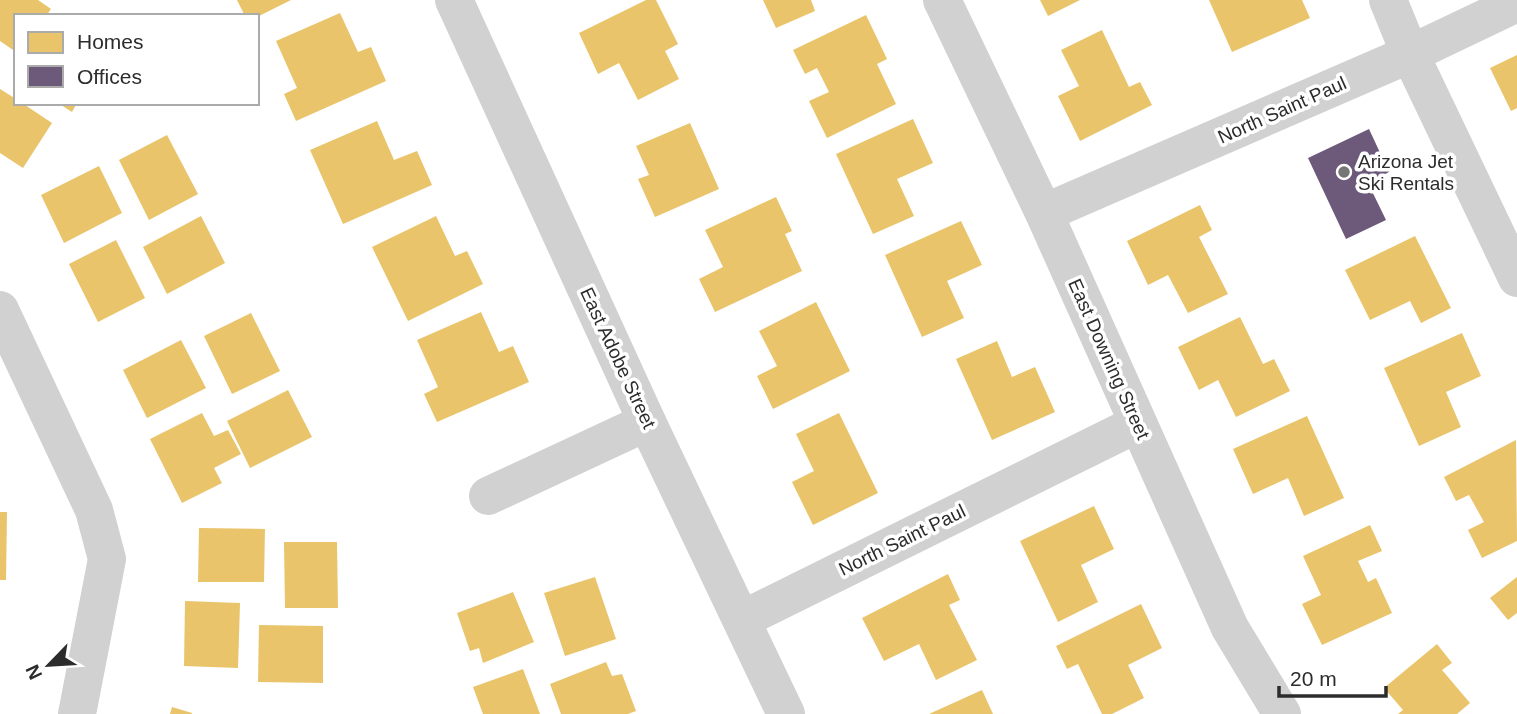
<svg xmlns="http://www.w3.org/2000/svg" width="1517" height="714" font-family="Helvetica,sans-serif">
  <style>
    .homes { fill: #e9c46a }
    .offices { fill: #6d597a }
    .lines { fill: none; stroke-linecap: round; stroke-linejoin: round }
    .minor { stroke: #d1d1d1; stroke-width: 38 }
    .poi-dot { fill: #767676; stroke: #fff; stroke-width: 2.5 }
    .labels { text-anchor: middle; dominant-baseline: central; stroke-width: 7; stroke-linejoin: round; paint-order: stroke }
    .street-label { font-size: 19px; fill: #2c2c2c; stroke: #fff }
    .poi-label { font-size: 19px; fill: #2c2c2c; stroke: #fff; text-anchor: start }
  </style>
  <rect width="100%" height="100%" fill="#fff"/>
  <g class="homes">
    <polygon points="0,0 38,0 51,9 46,16 16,16 16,52 0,41"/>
    <polygon points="237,0 291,0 257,17 245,16"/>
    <polygon points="646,0 656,0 678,44 665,51 679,79 638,100 619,63 598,74 579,33"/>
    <polygon points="763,0 811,0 815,11 776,28"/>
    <polygon points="1040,0 1080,0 1048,16"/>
    <polygon points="1209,0 1302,0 1310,18 1232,52"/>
    <polygon points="340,13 358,52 371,47 386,81 296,121 284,94 297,88 276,41"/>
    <polygon points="866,15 887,59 877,64 896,104 827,138 809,101 829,92 817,68 805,74 793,50"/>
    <polygon points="1102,30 1129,87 1140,82 1152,105 1080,141 1058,96 1079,86 1061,50"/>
    <polygon points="1517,55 1517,108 1511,111 1490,68"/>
    <polygon points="0,89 16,99 16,103 22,103 52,123 23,168 0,153"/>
    <polygon points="58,103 77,103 72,112"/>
    <polygon points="913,119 933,163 897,179 914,216 873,234 836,154"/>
    <polygon points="377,121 394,160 417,151 432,185 343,224 310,150"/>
    <polygon points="690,123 719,189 655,217 638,179 649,175 636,146"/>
    <polygon points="167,135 198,194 149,220 119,160"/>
    <polygon points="99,166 122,213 64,243 41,195"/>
    <polygon points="776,197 792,231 785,234 802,271 715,312 699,279 723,267 705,230"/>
    <polygon points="1200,205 1212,230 1199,237 1228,294 1188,313 1168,275 1148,285 1127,241"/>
    <polygon points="201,216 225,263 167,294 143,247"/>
    <polygon points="436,216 455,256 467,251 483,284 408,321 372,247"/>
    <polygon points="961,221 982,265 947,281 964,318 922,337 885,255"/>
    <polygon points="1415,236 1451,308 1421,323 1410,301 1370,320 1345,270"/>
    <polygon points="116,240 145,298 98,322 69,264"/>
    <polygon points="816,302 850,371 773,409 757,376 777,366 759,331"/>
    <polygon points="481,312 499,352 513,346 529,382 437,422 424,394 438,387 417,340"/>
    <polygon points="251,313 280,371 232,394 204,336"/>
    <polygon points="1240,317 1263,364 1274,359 1290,391 1236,417 1218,380 1199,390 1178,347"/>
    <polygon points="1462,333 1481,376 1446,392 1461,427 1419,446 1384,368"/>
    <polygon points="181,340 206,388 147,418 123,370"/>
    <polygon points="997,341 1012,377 1035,367 1055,412 992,440 956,359"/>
    <polygon points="288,390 312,437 250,468 227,421"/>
    <polygon points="202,413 214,436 228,430 241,454 214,468 222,483 182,503 150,439"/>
    <polygon points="839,413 878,493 813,525 792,482 814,471 796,434"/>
    <polygon points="1307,416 1344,498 1304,516 1288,478 1253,494 1233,449"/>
    <polygon points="1516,440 1517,541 1482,558 1468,530 1484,522 1469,495 1456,501 1444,477"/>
    <polygon points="1094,506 1114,549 1081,565 1098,602 1058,622 1020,541"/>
    <polygon points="0,512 7,512 6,580 0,580"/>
    <polygon points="1370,525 1382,551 1358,561 1368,582 1376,578 1392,613 1322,645 1302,604 1321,595 1303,556"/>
    <polygon points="199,528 265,529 264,582 198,582"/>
    <polygon points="284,542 337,542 338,608 285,608"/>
    <polygon points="948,574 960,600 949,605 977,660 936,680 919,644 884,661 862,618"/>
    <polygon points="595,577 616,639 565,656 544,593"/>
    <polygon points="1517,577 1517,613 1508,620 1490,598"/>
    <polygon points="513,592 534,642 483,663 479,648 470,651 457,613"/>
    <polygon points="185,601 240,603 238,668 184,666"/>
    <polygon points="1141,604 1162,648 1128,665 1144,698 1112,714 1102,714 1078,664 1067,669 1056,646"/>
    <polygon points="259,625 323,626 323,683 258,682"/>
    <polygon points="1437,644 1452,663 1442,670 1470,703 1457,714 1398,714 1403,710 1384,688"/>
    <polygon points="606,662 612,676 622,674 636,711 628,714 561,714 550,684"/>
    <polygon points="523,669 540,714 483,714 473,687"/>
    <polygon points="982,690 993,714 929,714"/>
    <polygon points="172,707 192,713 192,714 170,714"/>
  </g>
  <polygon class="offices" points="1369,129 1389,172 1368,183 1386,220 1346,239 1308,158"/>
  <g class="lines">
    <g class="minor">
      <polyline points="454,0 647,422 786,714"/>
      <polyline points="942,0 1044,213 1230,628 1282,714"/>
      <polyline points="1388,0 1410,54 1517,278"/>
      <polyline points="1044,213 1410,54 1517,3"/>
      <polyline points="0,310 94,510 107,559 77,714"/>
      <polyline points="488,496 647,422"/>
      <polyline points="743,619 1137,424"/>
    </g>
  </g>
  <circle class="poi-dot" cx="1344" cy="172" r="7"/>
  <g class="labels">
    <g class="street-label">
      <text transform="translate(1282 110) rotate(-24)">North Saint Paul</text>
      <text transform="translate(618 358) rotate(65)">East Adobe Street</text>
      <text transform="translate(1109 359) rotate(66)">East Downing Street</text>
      <text transform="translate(902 540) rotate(-26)">North Saint Paul</text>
    </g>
    <g class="poi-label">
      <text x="1358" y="161">Arizona Jet<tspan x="1358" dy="22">Ski Rentals</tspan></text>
    </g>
  </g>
  <rect x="14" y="14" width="245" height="91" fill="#ffffff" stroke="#ababab" stroke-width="2"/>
  <rect x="28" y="32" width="35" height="21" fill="#e9c46a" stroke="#ababab" stroke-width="2"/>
  <text x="77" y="49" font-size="21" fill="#2c2c2c">Homes</text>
  <rect x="28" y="66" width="35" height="21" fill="#6d597a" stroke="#ababab" stroke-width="2"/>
  <text x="77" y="84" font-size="21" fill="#2c2c2c">Offices</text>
  <g transform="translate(49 665) rotate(245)" stroke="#ffffff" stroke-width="5" paint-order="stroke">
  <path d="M0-5L12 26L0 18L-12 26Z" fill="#2c2c2c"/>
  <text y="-10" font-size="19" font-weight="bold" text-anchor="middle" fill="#2c2c2c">N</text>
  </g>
  <path d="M1279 686v10h107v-10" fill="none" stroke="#2c2c2c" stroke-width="3.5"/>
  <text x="1290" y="686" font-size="21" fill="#2c2c2c" stroke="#ffffff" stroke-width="5" paint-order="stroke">20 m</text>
</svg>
